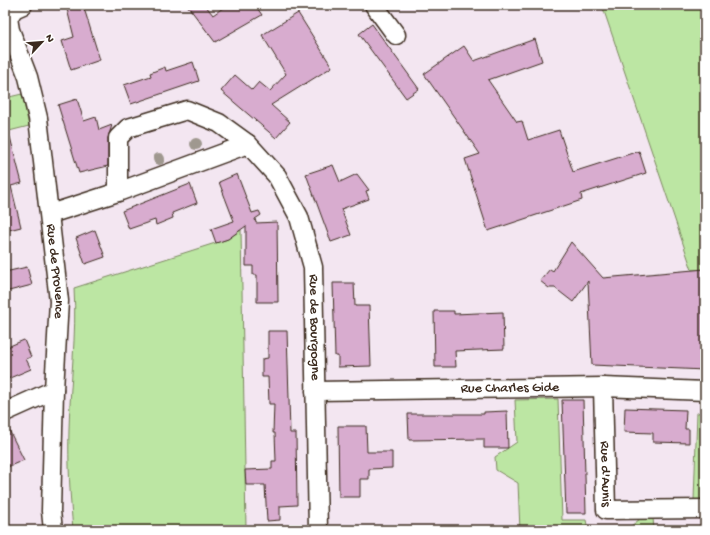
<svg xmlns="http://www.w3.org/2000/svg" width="710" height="535" font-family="'Gochi Hand',sans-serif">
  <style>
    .green { fill: #bce6a3; stroke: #7c8860 }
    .building { fill: #d8accf; stroke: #3b2a1e }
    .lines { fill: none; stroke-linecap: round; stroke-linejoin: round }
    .minor-casing { stroke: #3b2a1e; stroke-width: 21 }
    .minor { stroke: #fff; stroke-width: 18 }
    .tree { fill: #9f988f }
    .labels { text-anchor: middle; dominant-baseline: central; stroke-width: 3; stroke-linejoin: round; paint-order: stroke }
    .street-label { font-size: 14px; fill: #3b2a1e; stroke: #fff }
  </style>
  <rect width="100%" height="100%" fill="#f3e6f1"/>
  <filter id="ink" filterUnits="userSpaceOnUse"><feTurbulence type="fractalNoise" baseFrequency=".025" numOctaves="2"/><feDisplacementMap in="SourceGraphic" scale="8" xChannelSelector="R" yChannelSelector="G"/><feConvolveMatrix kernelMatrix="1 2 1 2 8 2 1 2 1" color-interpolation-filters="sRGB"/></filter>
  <g filter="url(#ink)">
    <g class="green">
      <polygon points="621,5 705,5 705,269 692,270 603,8"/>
      <polygon points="22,94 29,126 5,132 5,98"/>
      <path d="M 241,230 L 246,530 L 73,530 C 70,496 68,463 69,429 C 70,382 77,335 74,288 L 228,239 Z"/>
      <polygon points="558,399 562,520 586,520 588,530 520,530 518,483 496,470 495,457 517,442 515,400"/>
      <polygon points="705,412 705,500 694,500 697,413"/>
      <polygon points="644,516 653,518 654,530 626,530"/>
    </g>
    <g class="building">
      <polygon points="66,5 83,5 100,60 71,70 62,41 74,37"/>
      <polygon points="187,5 205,5 213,15 227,5 255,5 262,15 215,42"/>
      <polygon points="298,13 332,67 271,105 290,122 276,138 221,91 235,75 252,90 259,82 270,91 286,74 262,35"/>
      <polygon points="372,24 419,89 406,98 359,34"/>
      <polygon points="535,39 542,61 488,80 517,122 522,121 528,140 559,130 573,172 639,151 646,173 581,194 582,200 488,231 465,159 480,154 424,74 464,46 474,61"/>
      <polygon points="193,62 199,81 131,104 124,85 151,76 150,73 165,67 166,71"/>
      <polygon points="77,99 84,121 96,117 99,130 112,125 108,138 108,166 79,173 58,105"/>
      <polygon points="10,137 22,183 11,186 21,227 5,231 5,138"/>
      <polygon points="333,165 340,182 357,174 369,190 366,191 369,199 341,209 351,235 331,242 306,174"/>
      <polygon points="237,174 252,213 259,211 261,215 255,219 256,223 277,222 278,302 257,302 257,275 253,275 253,266 246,266 246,226 228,239 216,243 211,229 234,221 219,182"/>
      <polygon points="190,184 197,203 172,213 173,218 156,225 155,220 129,229 122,211"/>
      <polygon points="95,230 105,257 85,264 76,238"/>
      <polygon points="571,242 603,278 705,269 705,370 592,365 588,281 573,302 555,288 549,288 540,281 550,269 553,271"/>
      <polygon points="27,267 32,285 5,292 5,272"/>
      <polygon points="333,283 354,283 355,306 369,306 371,366 338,367 338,356 335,356"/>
      <polygon points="434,311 454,311 454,314 503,312 504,349 455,351 456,367 435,367"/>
      <polygon points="268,331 287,331 290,433 296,433 297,505 280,506 280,520 267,521 265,485 246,485 245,470 272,469 272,461 276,461 275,433 273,433 274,404 269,404 268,377 262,377 262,359 268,358"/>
      <polygon points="24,340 31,357 26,359 31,369 5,380 5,348"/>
      <polygon points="562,400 583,400 586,513 566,513"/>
      <polygon points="625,408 686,410 685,429 689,429 689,443 653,442 653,433 624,432"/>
      <polygon points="507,411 508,448 484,448 484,439 409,440 408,414 484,414 484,412"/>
      <polygon points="5,422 24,460 5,468"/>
      <polygon points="338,426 366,426 367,452 392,452 392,468 369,469 369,479 360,479 360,497 339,497"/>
    </g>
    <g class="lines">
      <defs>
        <g id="minor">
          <polyline points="374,5 396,35"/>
          <path id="s1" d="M 8,18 L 10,30 L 28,77 L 38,118 L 59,301 L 54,390 L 51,511 L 53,530"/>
          <polyline points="8,18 14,9 23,5"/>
          <polyline points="118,192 118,138 128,128 187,110 219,123 248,144"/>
          <path id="s2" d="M 50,214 L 118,192 L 248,144 L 277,176 L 299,217 L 313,267 L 318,530"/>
          <path id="s3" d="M 603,387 L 606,510 L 705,509"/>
          <path id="s4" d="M 315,391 L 603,387 L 705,391"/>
          <polyline points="5,412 54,390"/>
        </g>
      </defs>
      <use href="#minor" class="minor-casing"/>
      <use href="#minor" class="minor"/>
    </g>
    <g class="tree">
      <circle cx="196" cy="144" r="6"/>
      <circle cx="159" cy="159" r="6"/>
    </g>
  </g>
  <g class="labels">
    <g class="street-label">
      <text stroke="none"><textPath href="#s1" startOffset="259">Rue de Provence</textPath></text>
      <text stroke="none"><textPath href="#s2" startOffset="412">Rue de Bourgogne</textPath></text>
      <text stroke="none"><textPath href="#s4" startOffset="195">Rue Charles Gide</textPath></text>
      <text stroke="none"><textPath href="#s3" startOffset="87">Rue d'Aunis</textPath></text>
    </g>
  </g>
  <rect width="710" height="535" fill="none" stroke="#fff" stroke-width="20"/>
  <rect x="10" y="10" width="690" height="515" fill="none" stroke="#3b2a1e" stroke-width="1.5" filter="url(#ink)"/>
  <g transform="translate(42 42) rotate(64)" stroke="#ffffff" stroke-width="3" paint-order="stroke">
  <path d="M0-3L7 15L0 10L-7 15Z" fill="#3b2a1e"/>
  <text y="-6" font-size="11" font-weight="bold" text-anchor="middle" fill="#3b2a1e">N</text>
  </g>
</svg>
